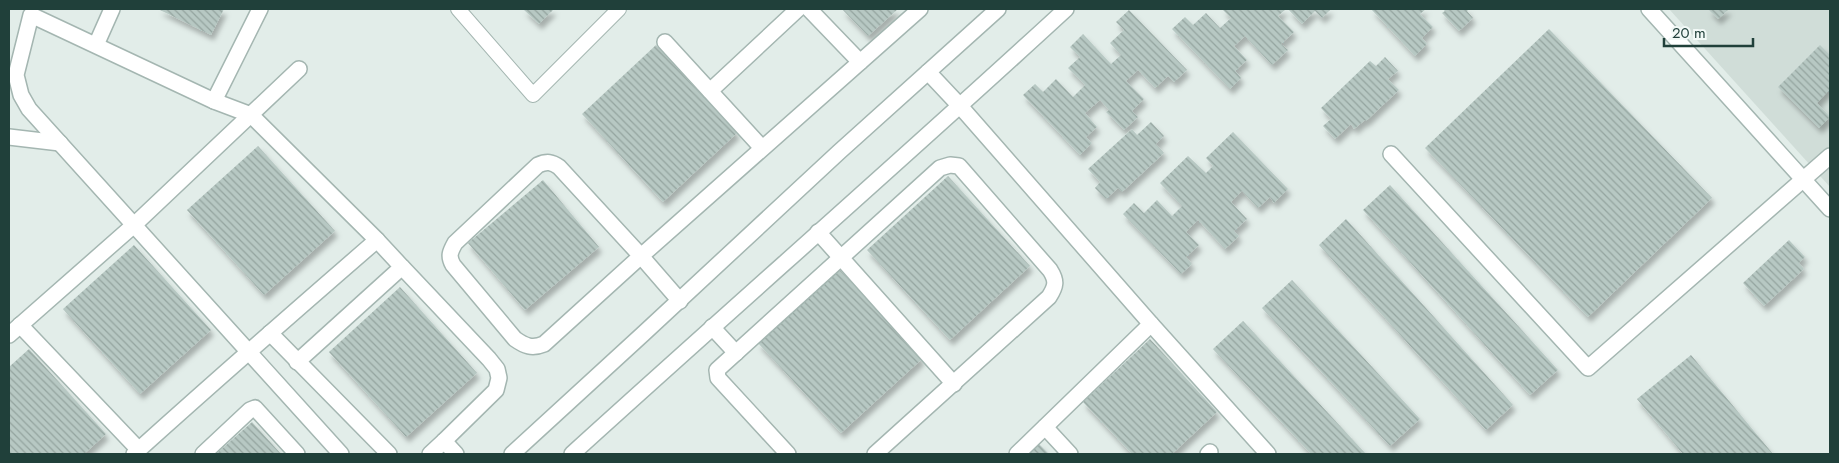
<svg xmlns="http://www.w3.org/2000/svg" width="1839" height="463" font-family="Jost,sans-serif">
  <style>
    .built { fill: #d0ddd8 }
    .building { fill: url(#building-back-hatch); filter: url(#shadow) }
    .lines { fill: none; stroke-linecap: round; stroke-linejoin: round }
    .service-casing { stroke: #a4b6b1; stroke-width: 16 }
    .minor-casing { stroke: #a4b6b1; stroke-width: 18 }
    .tertiary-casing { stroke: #a4b6b1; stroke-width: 18 }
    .service { stroke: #fff; stroke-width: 14 }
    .minor { stroke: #fff; stroke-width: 15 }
    .tertiary { stroke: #fff; stroke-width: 15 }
  </style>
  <defs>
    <pattern id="building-back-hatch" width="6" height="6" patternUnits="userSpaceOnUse" patternTransform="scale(1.25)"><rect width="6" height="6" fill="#b7c8c3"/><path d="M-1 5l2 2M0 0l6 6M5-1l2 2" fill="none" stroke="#94a49f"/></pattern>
    <filter id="shadow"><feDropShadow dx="3" dy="5.5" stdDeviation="2.5" flood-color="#0004"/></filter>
  </defs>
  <rect width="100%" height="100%" fill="#e2ede9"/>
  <polygon class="built" points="1669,9 1830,9 1830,187"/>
  <g class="building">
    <polygon points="158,9 224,9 211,35"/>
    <polygon points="523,9 554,9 539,24"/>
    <polygon points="842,9 898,9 868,36"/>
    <polygon points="1222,9 1286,9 1278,16 1294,32 1281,44 1288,50 1272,65 1245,36 1234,46 1247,60 1235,71 1241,78 1230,89 1172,29 1185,17 1193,25 1206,13 1220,28 1231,18"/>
    <polygon points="1288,9 1331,9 1322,18 1315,11 1302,24"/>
    <polygon points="1371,9 1426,9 1420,14 1433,27 1422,38 1427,44 1415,56"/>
    <polygon points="1443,9 1469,9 1467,11 1473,18 1459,31 1442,13 1445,11"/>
    <polygon points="1708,9 1729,9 1718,19"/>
    <polygon points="1129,10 1187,70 1174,82 1168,76 1155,88 1138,70 1126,81 1144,99 1132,111 1138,117 1124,130 1106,112 1109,110 1100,100 1085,113 1097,127 1086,137 1092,143 1080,155 1023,95 1035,84 1043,92 1056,79 1073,97 1085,85 1068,68 1080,57 1070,47 1083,34 1111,64 1121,55 1110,43 1124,30 1116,22"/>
    <polygon points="1549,29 1712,198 1588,317 1425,148"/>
    <polygon points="656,45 737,133 663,202 582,114"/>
    <polygon points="1820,45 1830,55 1830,89 1817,103 1830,117 1819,128 1778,87"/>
    <polygon points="1385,57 1398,71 1388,79 1399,90 1366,121 1365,120 1354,129 1351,124 1335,139 1323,126 1331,119 1321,108 1370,61 1376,66"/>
    <polygon points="1151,122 1164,136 1156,144 1164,153 1122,192 1118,188 1106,199 1095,188 1100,182 1088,169 1132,129 1137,135"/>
    <polygon points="1233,132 1288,189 1274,203 1270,197 1258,208 1242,191 1231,202 1247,219 1234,231 1239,236 1225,249 1198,220 1186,232 1199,245 1186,257 1192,264 1181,274 1123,214 1134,203 1144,213 1157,200 1172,216 1182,206 1160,183 1188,156 1206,173 1213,166 1206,158"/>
    <polygon points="258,146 335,231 264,295 187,210"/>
    <polygon points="948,176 1030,266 950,340 867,250"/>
    <polygon points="543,180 599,247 525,310 468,243"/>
    <polygon points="1390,185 1558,370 1530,395 1363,210"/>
    <polygon points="1346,219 1513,405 1486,430 1319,245"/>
    <polygon points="1789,240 1805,257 1799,263 1804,269 1764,306 1743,283"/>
    <polygon points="134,245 211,330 140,394 63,309"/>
    <polygon points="839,269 922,359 841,433 758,343"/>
    <polygon points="1292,280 1420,419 1390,446 1262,308"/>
    <polygon points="400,287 477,373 406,437 329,352"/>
    <polygon points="1243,321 1366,454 1311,454 1213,349"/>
    <polygon points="1150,339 1217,412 1172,454 1132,454 1083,402"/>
    <polygon points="29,349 106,434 84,454 9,454 9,367"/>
    <polygon points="1691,355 1773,454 1683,454 1637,399"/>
    <polygon points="252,422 281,454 216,454"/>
    <polygon points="1038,443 1049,454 1025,454"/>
  </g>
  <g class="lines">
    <defs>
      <polyline id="service" points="458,9 533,95 619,9"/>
      <g id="minor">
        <polyline points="809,9 860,62"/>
        <polyline points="665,42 762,148"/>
        <polyline points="96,45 112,9"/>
        <polyline points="928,72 960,106 1151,324 1268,454"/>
        <polyline points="710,91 798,9"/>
        <polyline points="214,101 260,9"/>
        <polyline points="9,137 60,143"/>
        <polyline points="1391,154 1588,368 1830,156"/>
        <polyline points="818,232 954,384"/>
        <polyline points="402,267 489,359 497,369 499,378 496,390 444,441"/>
        <path d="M 680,301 L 641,256 L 544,344 C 532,349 525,346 515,339 L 453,265 C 448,256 450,252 455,243 L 538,165 C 547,161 552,162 559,167 L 641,256 L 920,9"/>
        <polyline points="20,325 139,450"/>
        <polyline points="712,327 736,353"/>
        <polyline points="270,333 389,454"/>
        <polyline points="9,335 134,225 299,69"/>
        <polyline points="297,362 402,267 377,240"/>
        <polyline points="1045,427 1070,454"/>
        <path d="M 134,454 C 214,382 295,311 377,240 L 251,115 L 214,101 L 31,15 L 16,75 L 21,95 L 29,109 C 133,224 237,339 341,454"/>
        <polyline points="203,454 250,410 255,408 297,454"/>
        <polyline points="430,454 444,441 456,454"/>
        <polyline points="512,454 643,334 839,152 998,9"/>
        <path d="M 572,454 C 736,305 903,159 1066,9"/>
        <path d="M 788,454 L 718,378 L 717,370 L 940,168 L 950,165 L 959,166 L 1050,270 C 1057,281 1056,286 1049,297 L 875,454"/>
        <polyline points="1017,454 1151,324"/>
        <polyline points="1208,454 1210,452"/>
      </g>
      <polyline id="tertiary" points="1649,9 1830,209"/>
    </defs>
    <use href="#service" class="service-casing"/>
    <use href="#minor" class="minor-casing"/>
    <use href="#tertiary" class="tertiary-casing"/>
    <use href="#service" class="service"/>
    <use href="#minor" class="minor"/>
    <use href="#tertiary" class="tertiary"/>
  </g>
  <rect width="1839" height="463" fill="none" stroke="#20403a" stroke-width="20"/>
  <path d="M1664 38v8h89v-8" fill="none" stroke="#20403a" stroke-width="2.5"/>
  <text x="1672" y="38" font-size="15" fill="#20403a" stroke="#f2f9f7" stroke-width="4" paint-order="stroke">20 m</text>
</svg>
